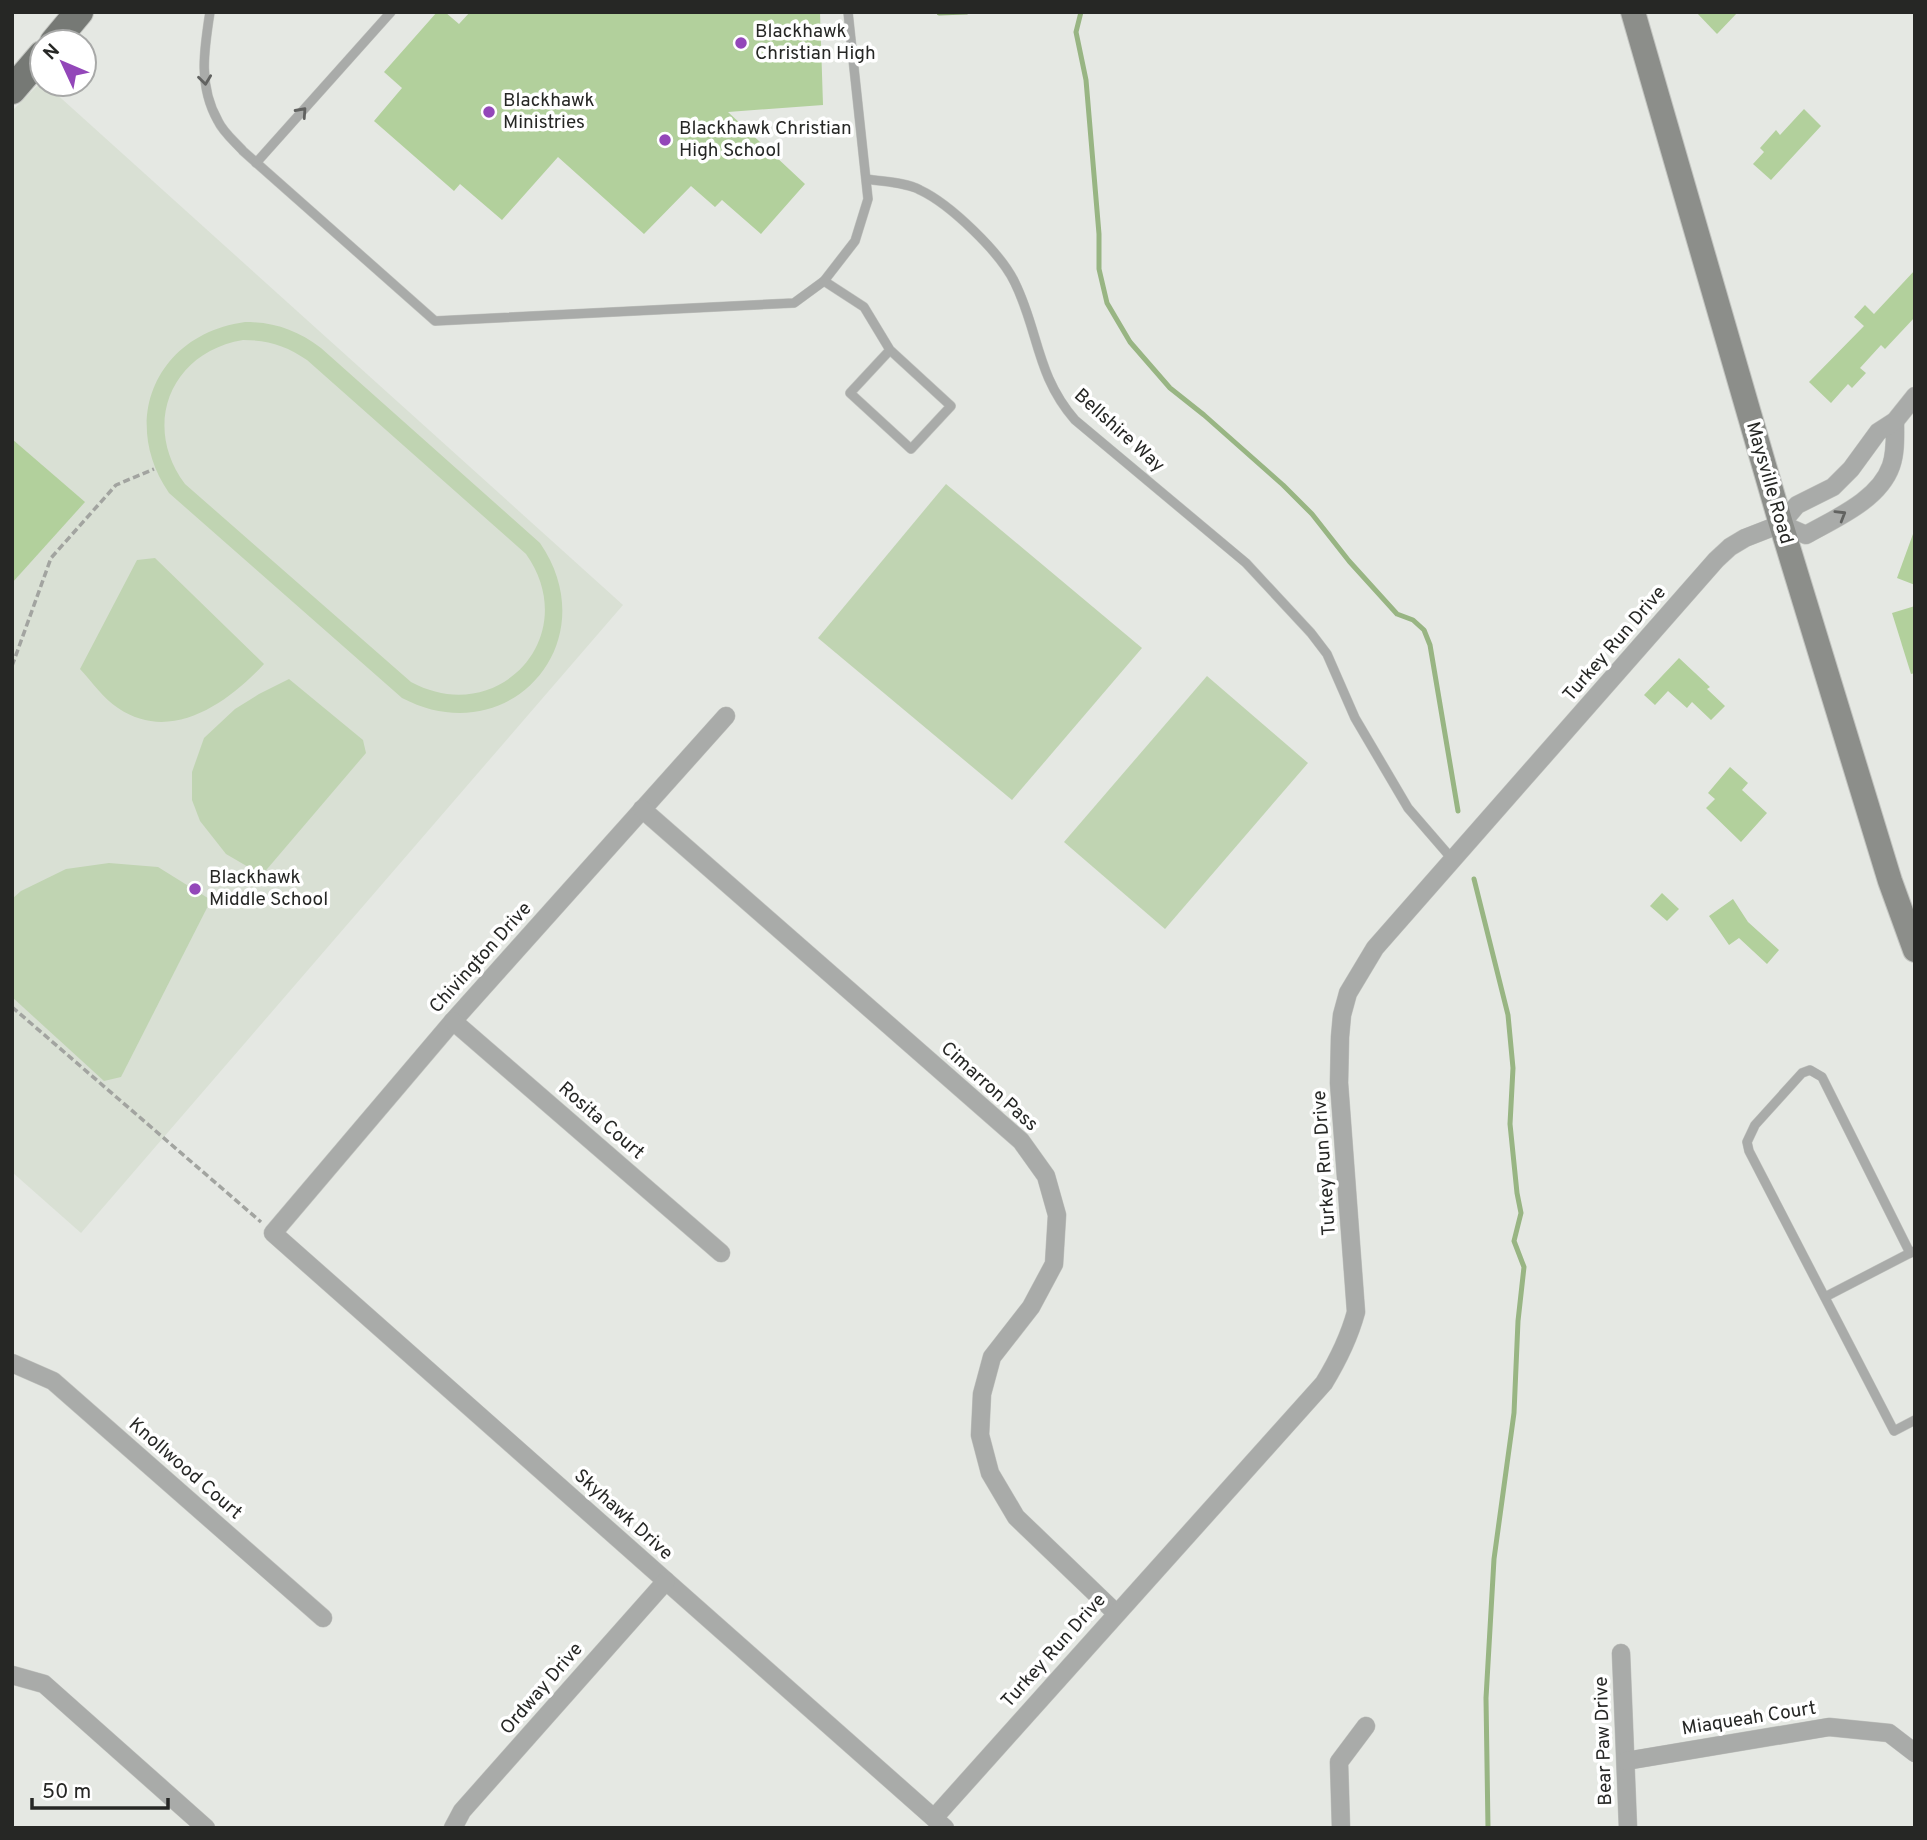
<svg xmlns="http://www.w3.org/2000/svg" width="1927" height="1840" font-family="Overpass,sans-serif">
  <style>
    .built { fill: #d9e0d4 }
    .green { fill: #c0d4b2; fill-rule: evenodd }
    .lines { fill: none; stroke-linecap: round; stroke-linejoin: round }
    .stream { stroke: #98b583; stroke-width: 5 }
    .building { fill: #b2d09c }
    .service-casing { stroke: #c3c5c1; stroke-width: 10 }
    .minor-casing { stroke: #c3c5c1; stroke-width: 19 }
    .secondary-casing { stroke: #c3c5c1; stroke-width: 26 }
    .primary-casing { stroke: #c3c5c1; stroke-width: 30 }
    .path { stroke: #a2a4a0; stroke-width: 3.5; stroke-dasharray: 7 3.5; stroke-linecap: butt }
    .service { stroke: #a9aba9; stroke-width: 9 }
    .minor { stroke: #a9aba9; stroke-width: 18 }
    .secondary { stroke: #8c8e8a; stroke-width: 24 }
    .primary { stroke: #767975; stroke-width: 28 }
    .oneway { stroke: #616260 }
    .poi-dot { fill: #9347b9; stroke: #fff; stroke-width: 2.5 }
    .labels { text-anchor: middle; dominant-baseline: central; stroke-width: 7; stroke-linejoin: round; paint-order: stroke }
    .poi-label { font-size: 19px; fill: #262725; stroke: #fff; text-anchor: start }
    .street-label { font-size: 19px; fill: #262725; stroke: #fff }
  </style>
  <rect width="100%" height="100%" fill="#e5e8e3"/>
  <polygon class="built" points="42,81 623,605 81,1233 12,1172 12,111"/>
  <g class="green">
    <path d="M 245,322 C 275,322 297,330 321,348 L 540,543 C 608,642 509,754 402,698 L 169,493 C 119,420 157,334 245,322 ZM 243,340 C 268,340 287,346 307,360 L 526,554 C 584,636 498,729 411,682 L 185,484 C 141,425 171,352 243,340 Z"/>
    <polygon points="946,484 1142,648 1012,800 818,638"/>
    <path d="M 155,558 L 264,664 C 228,703 171,744 118,708 C 104,699 92,682 80,669 L 137,560 Z"/>
    <polygon points="1207,676 1308,763 1165,929 1064,842"/>
    <polygon points="289,679 363,740 366,753 262,875 226,854 200,821 192,800 192,772 204,738 235,709 259,694"/>
    <polygon points="109,863 158,867 211,900 121,1077 104,1081 12,997 12,899 21,891 66,869"/>
  </g>
  <g class="lines">
    <g class="stream">
      <polyline points="1081,12 1076,32 1086,80 1099,234 1099,269 1107,303 1130,342 1170,388 1204,415 1283,485 1312,514 1349,561 1397,614 1413,620 1424,630 1430,645 1458,811"/>
      <polyline points="939,13 966,12"/>
      <polyline points="1474,879 1508,1015 1513,1068 1510,1124 1517,1193 1521,1213 1514,1241 1524,1267 1518,1321 1514,1413 1494,1559 1486,1698 1488,1828"/>
    </g>
  </g>
  <g class="building">
    <polygon points="437,12 445,12 459,24 470,12 820,12 823,105 728,112 805,184 761,234 722,200 715,207 691,186 644,234 558,157 502,220 460,184 454,191 374,121 402,88 384,72"/>
    <polygon points="1696,12 1738,12 1717,34"/>
    <polygon points="1804,109 1821,126 1771,180 1753,164 1764,152 1760,148 1776,130 1780,135"/>
    <polygon points="1915,270 1915,317 1885,349 1881,345 1860,368 1866,373 1852,388 1848,384 1831,403 1809,382 1864,326 1854,317 1865,305 1874,314"/>
    <polygon points="12,439 85,502 12,583"/>
    <polygon points="1913,534 1915,534 1915,585 1897,578"/>
    <polygon points="1915,606 1915,673 1911,674 1892,613"/>
    <polygon points="1679,658 1710,687 1707,689 1725,706 1711,720 1692,702 1687,708 1668,691 1655,705 1644,695"/>
    <polygon points="1730,767 1748,783 1742,790 1767,813 1741,842 1706,808 1715,799 1708,793"/>
    <polygon points="1662,893 1679,909 1667,921 1650,906"/>
    <polygon points="1733,899 1748,922 1779,950 1767,964 1739,938 1729,945 1709,916"/>
  </g>
  <g class="lines">
    <defs>
      <g id="service">
        <path d="M 210,12 C 204,50 198,86 218,121 C 223,132 235,142 243,151 L 435,321 L 794,303 L 824,281 L 855,241 L 868,199 L 848,12"/>
        <polyline points="256,163 391,12"/>
        <path d="M 867,179 C 884,182 905,182 920,190 C 950,204 1001,253 1015,283 C 1039,332 1036,375 1075,420 L 1246,563 L 1311,633 L 1327,654 L 1355,718 L 1408,808 L 1453,860"/>
        <polyline points="824,281 864,307 890,350 951,406 911,449 850,393 890,350"/>
        <polyline points="1915,1251 1910,1253 1822,1077 1810,1070 1802,1073 1755,1125 1747,1142 1749,1151 1894,1431 1915,1420"/>
        <polyline points="1825,1297 1910,1253"/>
      </g>
      <g id="minor">
        <path d="M 1781,524 L 1806,535 C 1836,518 1879,500 1891,466 C 1896,452 1895,435 1895,421"/>
        <polyline points="726,716 453,1021 273,1233 945,1828"/>
        <polyline points="642,809 1021,1141 1046,1176 1057,1215 1054,1264 1031,1307 992,1357 982,1394 980,1435 990,1473 1016,1517 1116,1613"/>
        <polyline points="453,1021 721,1253"/>
        <polyline points="12,1363 53,1381 323,1618"/>
        <polyline points="1621,1653 1628,1828"/>
        <polyline points="12,1675 44,1684 206,1828"/>
        <polyline points="1626,1761 1829,1727 1889,1733 1915,1753"/>
        <path d="M 934,1818 L 1324,1383 C 1338,1360 1349,1338 1356,1312 L 1339,1083 L 1340,1037 L 1342,1015 L 1348,993 L 1375,948 L 1716,560 L 1730,547 L 1745,538 L 1781,524 L 1797,505 L 1833,487 L 1851,469 L 1878,432 L 1895,421 L 1915,396"/>
        <polyline points="453,1828 462,1811 666,1581"/>
        <polyline points="1341,1828 1339,1762 1366,1726"/>
      </g>
      <polyline id="secondary" points="1633,12 1781,524 1890,881 1915,950"/>
      <g id="primary">
        <polyline points="54,42 79,12"/>
        <polyline points="12,90 42,55"/>
      </g>
    </defs>
    <use href="#service" class="service-casing"/>
    <use href="#minor" class="minor-casing"/>
    <use href="#secondary" class="secondary-casing"/>
    <use href="#primary" class="primary-casing"/>
    <g class="path">
      <polyline points="12,666 51,558 116,485 154,469"/>
      <polyline points="12,1007 261,1222"/>
    </g>
    <use href="#service" class="service"/>
    <use href="#minor" class="minor"/>
    <use href="#secondary" class="secondary"/>
    <use href="#primary" class="primary"/>
  </g>
  <defs><path id="oneway-chevron" d="M-2-3.5L2.5 0L-2 3.5" fill="none" stroke-width="1.6" stroke-linecap="round" stroke-linejoin="round" transform="scale(1.75)"/></defs>
  <g class="oneway">
    <use href="#oneway-chevron" transform="translate(205 80) rotate(83)"/>
    <use href="#oneway-chevron" transform="translate(302 112) rotate(-48)"/>
    <use href="#oneway-chevron" transform="translate(1841 515) rotate(-31)"/>
  </g>
  <g class="poi-dot">
    <circle cx="741" cy="43" r="7"/>
    <circle cx="489" cy="112" r="7"/>
    <circle cx="665" cy="140" r="7"/>
    <circle cx="195" cy="889" r="7"/>
  </g>
  <g class="labels">
    <g class="poi-label">
      <text x="755" y="32">Blackhawk<tspan x="755" dy="22">Christian High</tspan></text>
      <text x="503" y="101">Blackhawk<tspan x="503" dy="22">Ministries</tspan></text>
      <text x="679" y="129">Blackhawk Christian<tspan x="679" dy="22">High School</tspan></text>
      <text x="209" y="878">Blackhawk<tspan x="209" dy="22">Middle School</tspan></text>
    </g>
    <g class="street-label">
      <text transform="translate(1119 431) rotate(42)">Bellshire Way</text>
      <text transform="translate(1769 483) rotate(74)">Maysville Road</text>
      <text transform="translate(1615 644) rotate(-49)">Turkey Run Drive</text>
      <text transform="translate(481 958) rotate(-48)">Chivington Drive</text>
      <text transform="translate(989 1087) rotate(42)">Cimarron Pass</text>
      <text transform="translate(601 1121) rotate(41)">Rosita Court</text>
      <text transform="translate(1325 1163) rotate(-94)">Turkey Run Drive</text>
      <text transform="translate(185 1469) rotate(41)">Knollwood Court</text>
      <text transform="translate(623 1515) rotate(42)">Skyhawk Drive</text>
      <text transform="translate(1054 1651) rotate(-48)">Turkey Run Drive</text>
      <text transform="translate(542 1689) rotate(-49)">Ordway Drive</text>
      <text transform="translate(1749 1719) rotate(-9)">Miaqueah Court</text>
      <text transform="translate(1604 1741) rotate(-92)">Bear Paw Drive</text>
    </g>
  </g>
  <rect width="1927" height="1840" fill="none" stroke="#262725" stroke-width="28"/>
  <g transform="translate(63 63) rotate(314)"><circle r="33" fill="#ffffff" stroke="#a8a9a8" stroke-width="2"/>
  <path d="M0-5L12 26L0 18L-12 26Z" fill="#9347b9"/>
  <text y="-10" font-size="19" font-weight="bold" text-anchor="middle" fill="#262725">N</text>
  </g>
  <path d="M32 1798v10h136v-10" fill="none" stroke="#262725" stroke-width="3.5"/>
  <text x="42" y="1798" font-size="21" fill="#262725" stroke="#ffffff" stroke-width="5" paint-order="stroke">50 m</text>
</svg>
